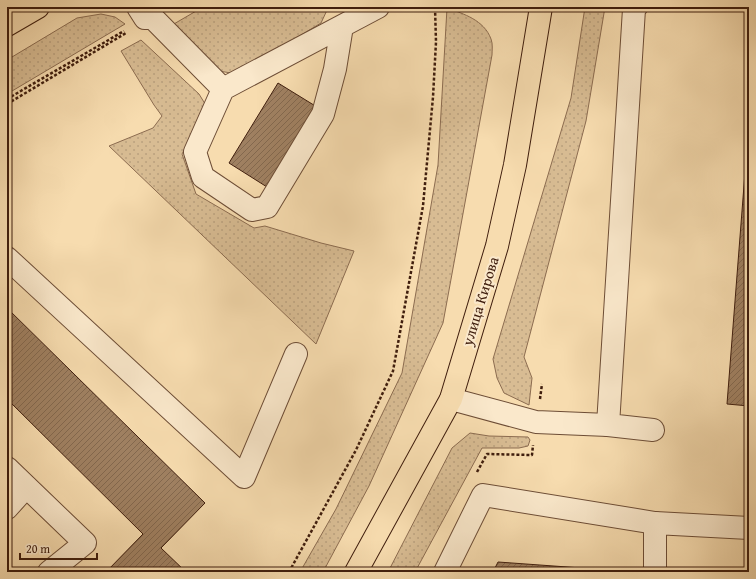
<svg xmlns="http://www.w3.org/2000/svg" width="756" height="579" font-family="'Gentium Book Plus',serif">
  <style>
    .grass { fill: url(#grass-dots); stroke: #8c6c50 }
    .building { fill: url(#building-hatch); stroke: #3f1d0d }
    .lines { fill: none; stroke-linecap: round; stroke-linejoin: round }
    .minor-casing { stroke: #6d4d36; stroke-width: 24 }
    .major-casing { stroke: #3f1d0d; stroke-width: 24 }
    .path { stroke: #3f1d0d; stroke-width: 2.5; stroke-dasharray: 3 2; stroke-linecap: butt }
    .minor { stroke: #fae8cb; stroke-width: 22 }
    .major { stroke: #f7dcaf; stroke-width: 22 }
    .labels { text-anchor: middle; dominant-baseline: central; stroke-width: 4; stroke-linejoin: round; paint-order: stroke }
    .street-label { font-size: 15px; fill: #3f1d0d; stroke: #fae8cb }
  </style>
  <defs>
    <pattern id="grass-dots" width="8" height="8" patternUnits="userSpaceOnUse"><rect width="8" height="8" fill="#d8bc93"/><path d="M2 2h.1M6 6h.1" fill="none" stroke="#baa17e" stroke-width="1.8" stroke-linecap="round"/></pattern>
    <pattern id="building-hatch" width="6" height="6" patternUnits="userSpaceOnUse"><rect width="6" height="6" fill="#9f8061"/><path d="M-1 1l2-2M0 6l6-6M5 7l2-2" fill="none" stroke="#83684e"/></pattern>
  </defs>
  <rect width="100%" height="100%" fill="#f7dcaf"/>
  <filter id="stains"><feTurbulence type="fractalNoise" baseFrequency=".005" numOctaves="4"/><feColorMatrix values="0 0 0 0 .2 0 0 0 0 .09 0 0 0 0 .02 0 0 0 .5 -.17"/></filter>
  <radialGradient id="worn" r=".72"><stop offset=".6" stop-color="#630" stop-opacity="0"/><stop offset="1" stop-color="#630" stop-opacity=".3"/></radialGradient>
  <g class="grass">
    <polygon points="203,7 333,7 328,8 321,23 245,69 231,73 213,70 167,28"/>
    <polygon points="585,7 605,7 586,121 524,357 532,378 529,405 504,393 497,378 493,359 571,98"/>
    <path d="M 447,8 C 464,14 484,20 491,39 C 493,44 492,50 492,55 L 443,323 L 369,486 L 323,572 L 300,572 L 336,509 L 402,373 L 438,165 Z"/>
    <polygon points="101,14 115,17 125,24 7,94 7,60 77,18"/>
    <polygon points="141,40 199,94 207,107 182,154 196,194 254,228 265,226 321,243 354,251 316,344 109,146 153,128 162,116 154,105 121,51"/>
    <polygon points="470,433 489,436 528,437 530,440 528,446 519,448 482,448 415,572 388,572 452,448"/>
  </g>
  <g class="building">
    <polygon points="278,83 317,107 267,187 229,163"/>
    <polygon points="749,121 749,406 727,404"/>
    <polygon points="7,308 205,503 161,548 186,572 106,572 143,534 7,399"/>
    <polygon points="498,562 623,571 493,572"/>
  </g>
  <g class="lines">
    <defs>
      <g id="minor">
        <polyline points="138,7 145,18 152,17 223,89"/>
        <polyline points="636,7 634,9 608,425 653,430"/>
        <polyline points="342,26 335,69 323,114 267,207 252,210 203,177 195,152 223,89 378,7"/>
        <polyline points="7,258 244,477 296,354"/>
        <polyline points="451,399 536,422 608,425"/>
        <polyline points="7,468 85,543 49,572"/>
        <polyline points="7,508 26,487"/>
        <polyline points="445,572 483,495 655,523"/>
        <polyline points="655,572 655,523 749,528"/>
      </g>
      <g id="major">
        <polyline points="7,25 38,7"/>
        <polyline points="356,572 451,399 497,246 515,165 541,7"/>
      </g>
    </defs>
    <use href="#minor" class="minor-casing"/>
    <use href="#major" class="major-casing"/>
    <g class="path">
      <polyline points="7,99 124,31"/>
      <polyline points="7,104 126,33"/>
      <polyline points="540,399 542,384"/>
      <polyline points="477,472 487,454 532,455 533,445"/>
      <polyline points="289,572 356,450 393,371 423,206 433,97 436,42 435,7"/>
    </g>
    <use href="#minor" class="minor"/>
    <use href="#major" class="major"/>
  </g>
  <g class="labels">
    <g class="street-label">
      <text transform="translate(480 301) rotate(-73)">улица Кирова</text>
    </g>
  </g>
  <rect width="756" height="579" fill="none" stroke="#f7dcaf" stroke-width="24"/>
  <rect x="8" y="8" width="740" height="563" fill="none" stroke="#3f1d0d" stroke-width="2"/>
  <rect x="12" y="12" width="732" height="555" fill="none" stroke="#3f1d0d"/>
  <path d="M20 553v6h77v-6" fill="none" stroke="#3f1d0d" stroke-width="2"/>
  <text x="26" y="553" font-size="12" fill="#3f1d0d" stroke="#fae8cb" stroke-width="3" paint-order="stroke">20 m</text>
  <rect width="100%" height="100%" filter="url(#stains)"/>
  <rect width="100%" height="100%" fill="url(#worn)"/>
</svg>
